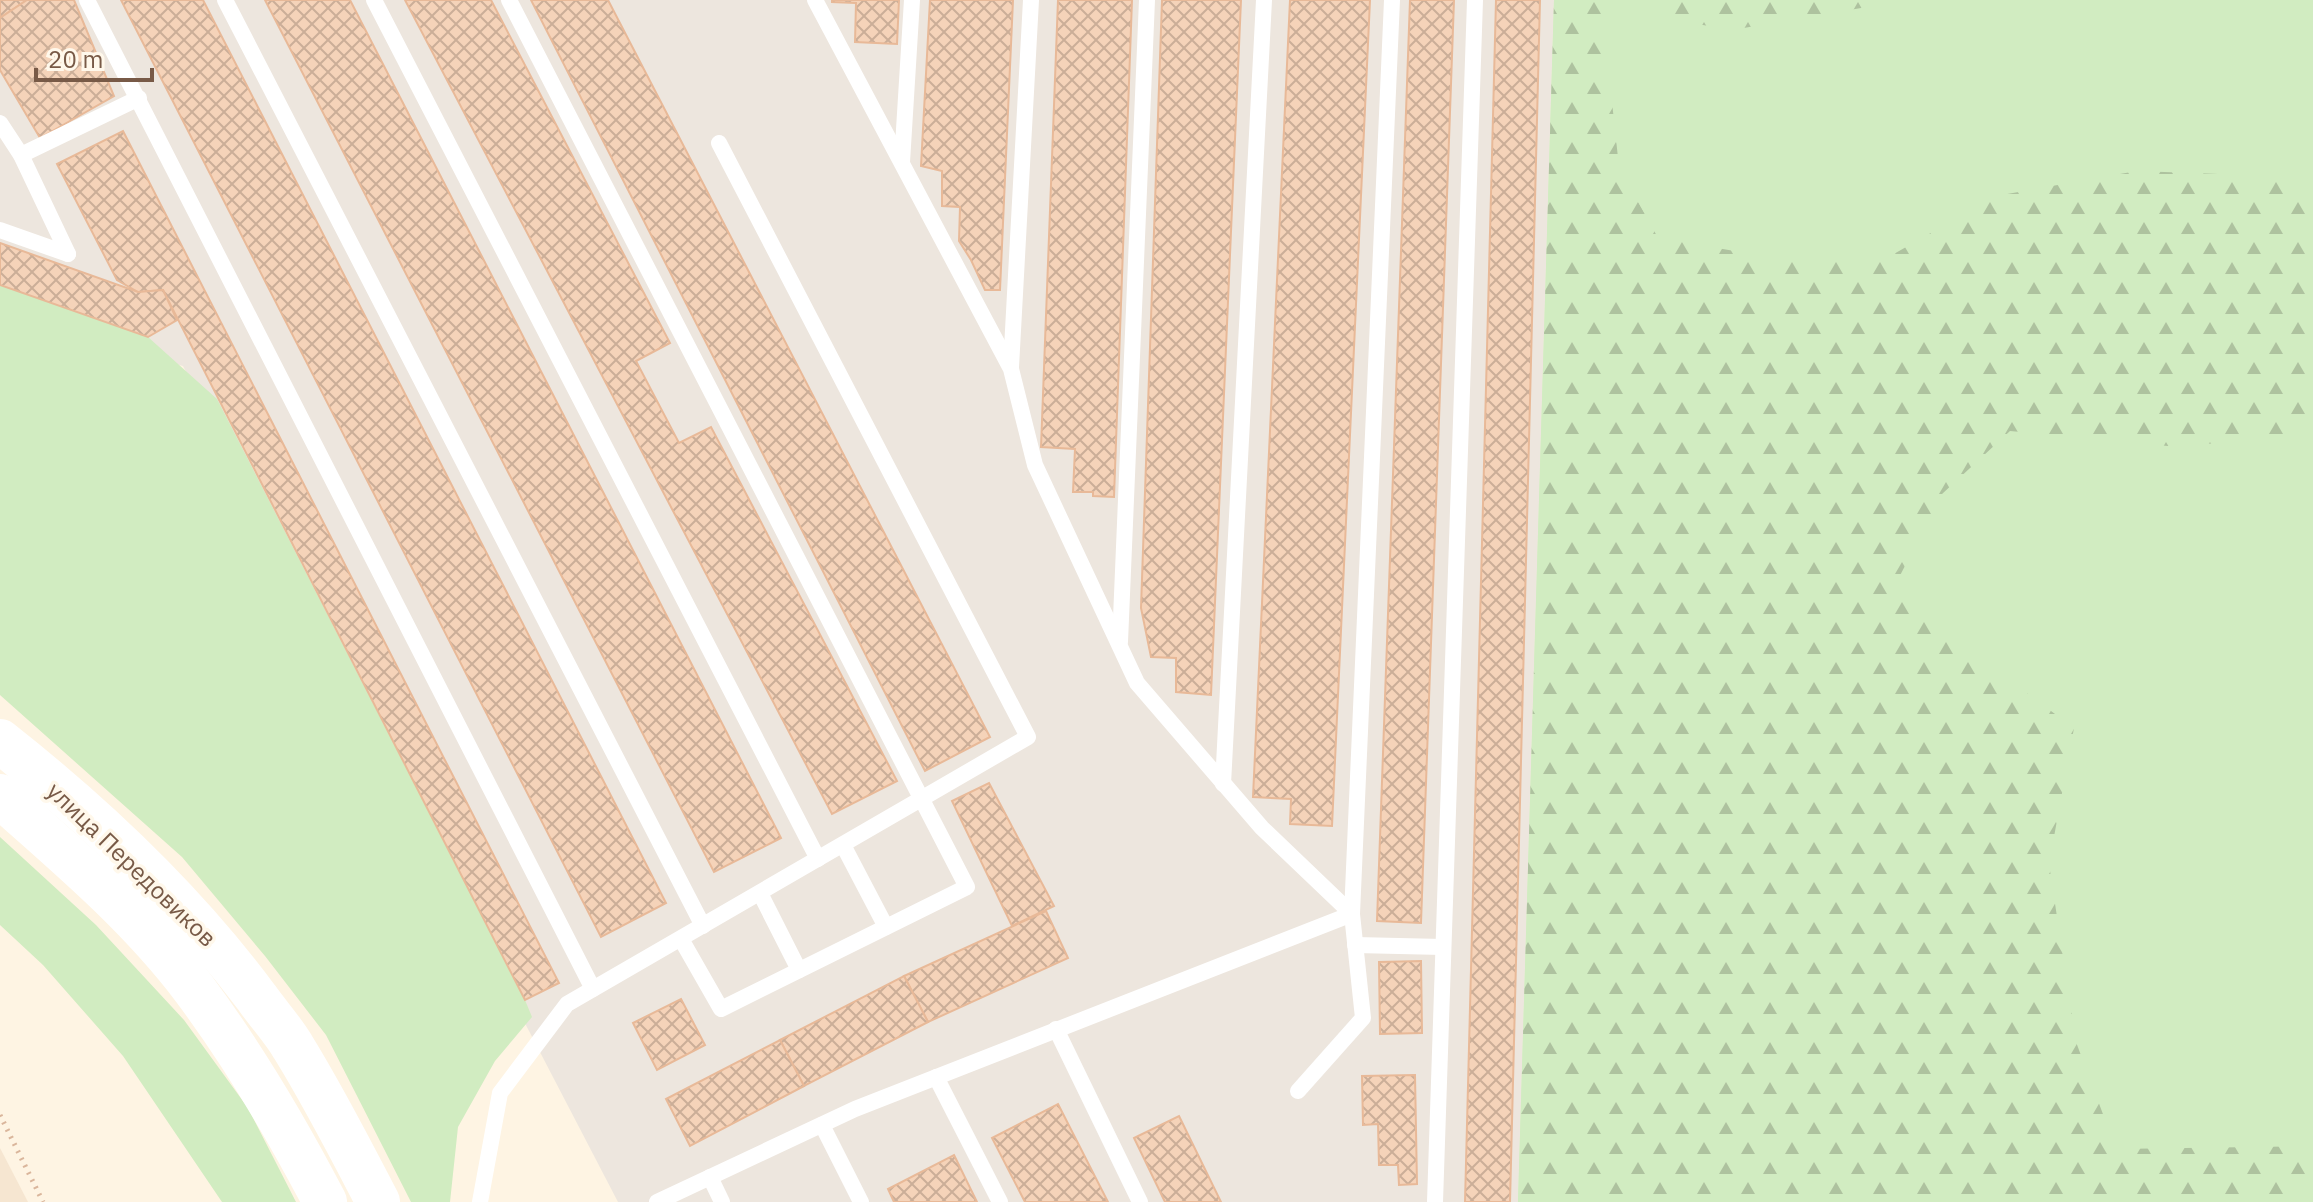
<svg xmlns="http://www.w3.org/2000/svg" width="2313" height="1202" font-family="'IBM Plex Sans',sans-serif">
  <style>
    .residential { fill: #f6e6d1 }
    .industrial { fill: #ede6de }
    .green { fill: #d1ecc1 }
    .forest { fill: url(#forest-firs) }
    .building { fill: url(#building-cross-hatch); stroke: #e8b998; stroke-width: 2 }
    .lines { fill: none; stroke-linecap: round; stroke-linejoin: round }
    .path { stroke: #dab69c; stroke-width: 5; stroke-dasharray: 2 6; stroke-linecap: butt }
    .lane { stroke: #fff; stroke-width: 16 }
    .secondary { stroke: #fff; stroke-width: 44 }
    .labels { text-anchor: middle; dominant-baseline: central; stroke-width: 7; stroke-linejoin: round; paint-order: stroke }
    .street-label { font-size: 24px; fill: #785a47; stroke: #fff8eb }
  </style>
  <defs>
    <pattern id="forest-firs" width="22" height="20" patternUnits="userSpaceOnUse" patternTransform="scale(2)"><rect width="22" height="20" fill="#d1ecc1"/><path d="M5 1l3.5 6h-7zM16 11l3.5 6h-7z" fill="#aec29f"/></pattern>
    <pattern id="building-cross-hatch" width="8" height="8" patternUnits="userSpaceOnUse" patternTransform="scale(2)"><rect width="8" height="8" fill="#f5d3b9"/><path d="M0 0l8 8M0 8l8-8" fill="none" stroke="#cbae98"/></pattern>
  </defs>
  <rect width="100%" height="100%" fill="#fef4e3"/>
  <polygon class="residential" points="0,1148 28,1202 0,1202"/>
  <polygon class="industrial" points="0,0 1554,0 1518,1202 618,1202 183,366 0,316"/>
  <g class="green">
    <polygon points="1554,0 2313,0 2313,1202 1518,1202"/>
    <polygon points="0,285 148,337 217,399 525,1000 532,1017 495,1061 458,1127 450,1202 411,1202 326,1035 265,956 182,857 0,695"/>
    <polygon points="0,837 96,925 184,1020 248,1108 296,1202 222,1202 123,1056 43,965 0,925"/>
  </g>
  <g class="forest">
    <polygon points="1554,0 1601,0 1619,167 1658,238 1764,256 1892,255 1996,196 2137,171 2219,174 2313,174 2313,436 2311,438 2168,446 2010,431 1942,494 1891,593 2074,728 2049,864 2076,1042 2116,1149 2313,1146 2313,1202 1518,1202"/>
    <polygon points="1664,0 1875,0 1861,8 1732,30 1668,19"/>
  </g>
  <g class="building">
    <polygon points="0,0 27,0 0,18"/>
    <polygon points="27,0 74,0 114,96 40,138 0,70 0,18"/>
    <polygon points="121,0 203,0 666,903 601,937"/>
    <polygon points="265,0 350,0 781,838 714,872"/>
    <polygon points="405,0 491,0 670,343 636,361 679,443 711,427 897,781 832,814"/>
    <polygon points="531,0 608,0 990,737 925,771"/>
    <polygon points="832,0 899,0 897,44 855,42 856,3 832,2"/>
    <polygon points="930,0 1013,0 1000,290 985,290 971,260 959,241 960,207 942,206 942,171 921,166"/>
    <polygon points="1058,0 1132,0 1114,497 1093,496 1093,492 1073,492 1075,449 1041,447"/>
    <polygon points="1162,0 1241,0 1211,695 1176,692 1176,658 1151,657 1141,608"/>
    <polygon points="1290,0 1370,0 1332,826 1290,824 1291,799 1253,797"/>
    <polygon points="1410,0 1454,0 1421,923 1377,921"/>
    <polygon points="1496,0 1540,0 1510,1202 1465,1202"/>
    <polygon points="123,131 559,983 525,1000 163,290 138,292 117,280 57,164"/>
    <polygon points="0,243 138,292 163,290 177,320 148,337 0,285"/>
    <polygon points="989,783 1054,906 1012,926 952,801"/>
    <polygon points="1046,911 1068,958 928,1022 904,976"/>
    <polygon points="1421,961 1422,1033 1380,1034 1379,962"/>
    <polygon points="904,976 928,1022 804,1086 780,1040"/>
    <polygon points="681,999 705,1045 657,1070 633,1023"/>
    <polygon points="780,1040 804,1086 690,1146 666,1099"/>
    <polygon points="1415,1075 1417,1184 1399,1185 1398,1165 1379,1165 1378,1124 1363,1125 1362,1076"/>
    <polygon points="1058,1104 1108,1202 1025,1202 992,1138"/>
    <polygon points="1179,1116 1221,1202 1165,1202 1134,1138"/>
    <polygon points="954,1155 977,1202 894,1202 888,1189"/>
  </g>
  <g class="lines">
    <polyline class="path" points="0,1115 43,1202"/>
    <g class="lane">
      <polyline points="87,0 593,989"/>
      <polyline points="225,0 703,926"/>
      <polyline points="374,0 818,859"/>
      <polyline points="509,0 967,887 721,1009 681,939"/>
      <polyline points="815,0 1011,369 1035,465 1137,683 1262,828 1352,914"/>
      <polyline points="0,123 21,155 68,254"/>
      <polyline points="21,155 139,98"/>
      <polyline points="902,162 912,0"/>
      <polyline points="0,230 68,254"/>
      <polyline points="1011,367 1031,0"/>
      <polyline points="1120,642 1147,0"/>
      <polyline points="1223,784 1264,0"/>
      <polyline points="843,845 886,927"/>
      <polyline points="760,893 799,970"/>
      <polyline points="1355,945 1443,947"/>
      <polyline points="1056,1029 1140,1202"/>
      <polyline points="936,1077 1000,1202"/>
      <polyline points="1298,1091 1363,1018 1352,914 1392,0"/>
      <polyline points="822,1125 861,1202"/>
      <polyline points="710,1177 722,1202"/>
      <polyline points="480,1202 500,1093 567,1004 1028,737 719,143"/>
      <polyline points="657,1202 855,1109 1352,914"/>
      <polyline points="1435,1202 1475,0"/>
    </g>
    <g class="secondary">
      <path d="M 0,741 C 95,816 185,901 257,998 C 269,1015 283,1030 293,1047 C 324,1097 351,1150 378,1202"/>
      <path d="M 0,796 C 68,856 139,916 194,989 C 244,1056 287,1129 325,1202"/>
    </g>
  </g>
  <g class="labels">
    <g class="street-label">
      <text transform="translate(132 864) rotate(44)">улица Передовиков</text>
    </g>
  </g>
  <path d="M36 68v12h116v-12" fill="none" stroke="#785a47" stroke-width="4"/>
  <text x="48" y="68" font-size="24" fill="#785a47" stroke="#fff8eb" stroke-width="6" paint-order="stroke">20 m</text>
</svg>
